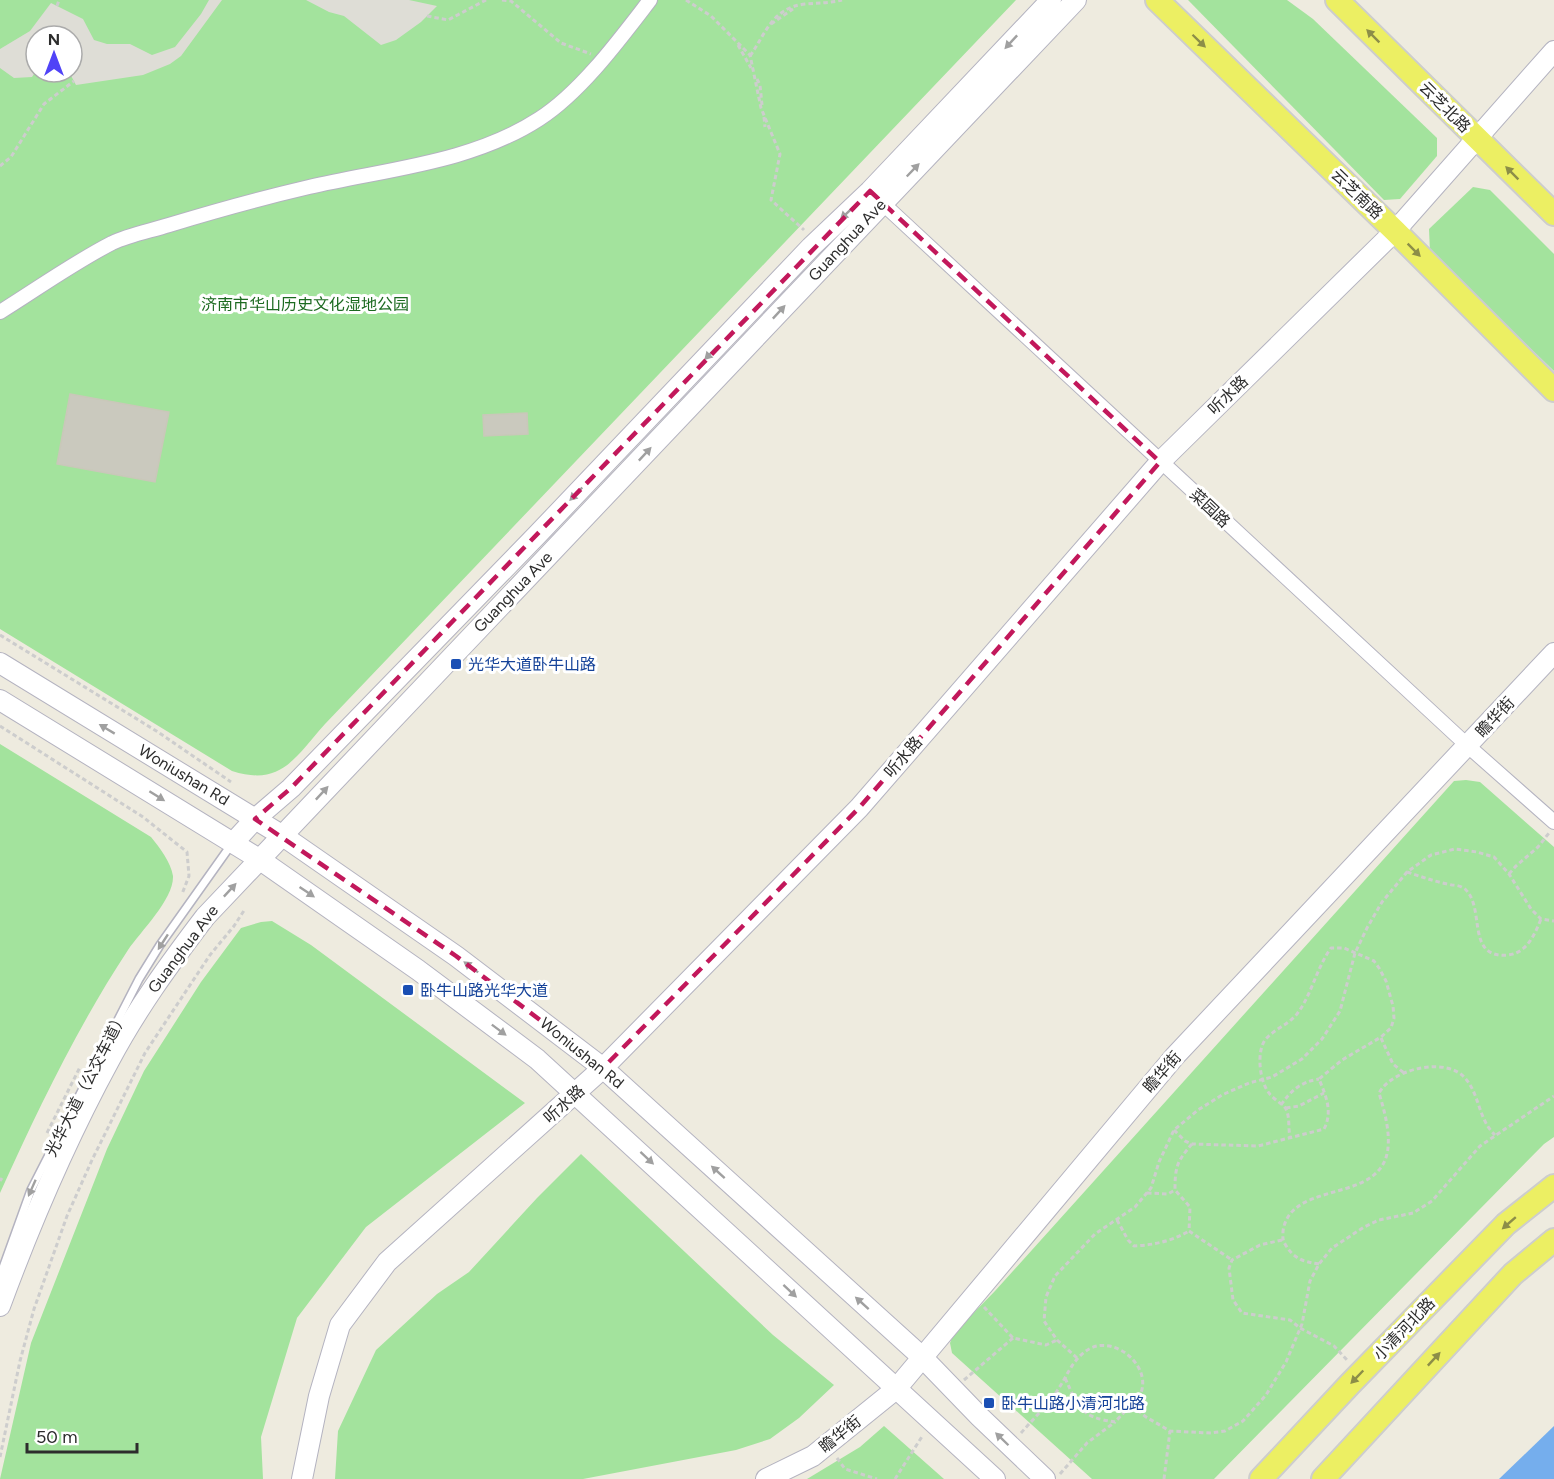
<svg xmlns="http://www.w3.org/2000/svg" width="1554" height="1479" font-family="Figtree,'Noto Sans SC',sans-serif">
  <style>
    .green { fill: #a3e39d; fill-rule: evenodd }
    .plaza { fill: #deddd6 }
    .water { fill: #75aeed }
    .building { fill: #cac9be; stroke: #c9c8b9; stroke-width: 1.5 }
    .lines { fill: none; stroke-linecap: round; stroke-linejoin: round }
    .lane-casing { stroke: #b4b3c0; stroke-width: 10 }
    .street-casing { stroke: #b4b3c0; stroke-width: 16 }
    .secondary-casing { stroke: #b4b3c0; stroke-width: 22 }
    .primary-casing { stroke: #cdcdcd; stroke-width: 26 }
    .path { stroke: #cdcdcd; stroke-width: 3; stroke-dasharray: 4.5 3; stroke-linecap: butt }
    .lane { stroke: #fff; stroke-width: 7 }
    .street { stroke: #fff; stroke-width: 14 }
    .secondary { stroke: #fff; stroke-width: 20 }
    .primary { stroke: #ecef63; stroke-width: 22 }
    .oneway { fill: #8c8e48 }
    .oneway2 { fill: #a0a0a0 }
    .marked { fill: none; stroke: #c2185b; stroke-width: 4.5; stroke-dasharray: 12 8; stroke-linejoin: round }
    .transit-dot { fill: #1a4fb4; stroke: #fff; stroke-width: 2 }
    .labels { text-anchor: middle; dominant-baseline: central; stroke-width: 6; stroke-linejoin: round; paint-order: stroke }
    .street-label { font-size: 16px; fill: #2d2d2d; stroke: #fff }
    .park-label { font-size: 16px; fill: #1c6a20; stroke: #fff }
    .transit-label { font-size: 16px; fill: #164399; stroke: #fff; text-anchor: start }
  </style>
  <rect width="100%" height="100%" fill="#eeebdf"/>
  <g class="green">
    <path d="M 0,0 L 1016,0 L 325,724 C 295,757 282,787 232,771 L 0,629 ZM 36,36 L 72,36 L 72,72 L 36,72 Z"/>
    <polygon points="1188,0 1287,0 1313,19 1437,138 1437,156 1400,199 1384,200"/>
    <polygon points="1473,187 1490,190 1554,254 1554,371 1430,252 1429,229"/>
    <path d="M 0,744 L 151,837 C 159,847 171,862 173,876 C 174,899 141,931 128,950 C 78,1026 38,1109 0,1193 Z"/>
    <polygon points="1466,780 1480,782 1554,847 1554,1137 1544,1144 1214,1479 1092,1479 952,1353 950,1343 954,1333 995,1291 1454,781"/>
    <polygon points="272,921 311,945 525,1103 366,1227 297,1318 261,1437 263,1479 0,1479 31,1343 107,1149 144,1071 201,982 241,928 261,922"/>
    <polygon points="581,1154 773,1335 834,1385 799,1418 770,1439 736,1450 583,1479 335,1479 338,1431 376,1350 437,1294 469,1272 537,1198"/>
    <polygon points="884,1426 944,1479 807,1479 860,1447"/>
  </g>
  <g class="plaza">
    <polygon points="209,0 222,0 181,56 170,64 143,75 76,85 69,72 72,72 72,36 36,36 36,71 32,77 14,78 0,68 0,49 30,31 51,3 83,19 94,40 107,44 130,44 152,55 175,47 201,14"/>
    <polygon points="306,0 409,0 437,6 421,22 396,40 381,45 344,16 329,12"/>
  </g>
  <polygon class="water" points="1554,1426 1554,1479 1499,1479"/>
  <g class="building">
    <polygon points="70,394 169,412 155,482 57,464"/>
    <polygon points="527,413 528,434 484,436 483,415"/>
  </g>
  <g class="lines">
    <defs>
      <polyline id="lane" points="0,1276 31,1190 139,979 160,945 231,845"/>
      <g id="street">
        <polyline points="878,199 1468,746 1554,822"/>
        <path d="M 0,312 C 37,289 73,263 112,243 C 129,235 150,231 169,225 C 215,211 262,198 309,187 C 386,169 471,163 539,119 C 581,92 620,39 650,0"/>
      </g>
      <g id="secondary">
        <polyline points="0,663 283,836 456,956 603,1068 922,1357 980,1417 1045,1479"/>
        <polyline points="0,700 259,859 418,970 537,1059 995,1479"/>
        <polyline points="233,843 255,819 291,788 537,535 811,247 870,191 1051,0"/>
        <path d="M 0,1306 C 31,1222 66,1140 109,1061 C 136,1010 170,963 205,917 L 1076,0"/>
        <polyline points="302,1479 319,1396 340,1325 387,1262 603,1068 859,808 1160,462 1395,231 1554,51"/>
        <polyline points="766,1479 813,1456 896,1389 1175,1056 1554,653"/>
      </g>
      <g id="primary">
        <polyline points="1157,0 1395,231 1554,390"/>
        <polyline points="1337,0 1554,214"/>
        <polyline points="1261,1479 1350,1384 1506,1224 1554,1186"/>
        <polyline points="1323,1479 1513,1274 1554,1240"/>
      </g>
    </defs>
    <use href="#lane" class="lane-casing"/>
    <use href="#street" class="street-casing"/>
    <use href="#secondary" class="secondary-casing"/>
    <use href="#primary" class="primary-casing"/>
    <g class="path">
      <polyline points="502,0 511,1 561,43 591,54"/>
      <polyline points="686,0 711,16 750,55 761,108 780,154 771,200 804,230"/>
      <polyline points="57,6 59,0"/>
      <polyline points="427,16 448,20 486,0"/>
      <polyline points="771,24 793,9"/>
      <polyline points="738,45 751,68"/>
      <path d="M 750,56 C 766,33 772,8 805,4 C 818,3 830,3 842,0"/>
      <polyline points="757,79 760,85 762,105"/>
      <polyline points="764,117 765,127"/>
      <polyline points="0,166 11,157 44,104 74,81"/>
      <polyline points="0,635 158,732 231,782"/>
      <polyline points="0,726 143,817 187,852 189,876 182,894"/>
      <path d="M 1407,872 C 1422,877 1436,882 1452,885 C 1456,885 1461,886 1465,889 C 1486,908 1465,959 1508,955 C 1527,953 1535,934 1541,919"/>
      <polyline points="1509,874 1516,866 1538,847 1549,833"/>
      <polyline points="1381,1038 1393,1064 1404,1073"/>
      <path d="M 1281,1105 C 1291,1090 1301,1082 1319,1079"/>
      <polyline points="1286,1108 1299,1106 1324,1093"/>
      <path d="M 1174,1130 L 1185,1141 L 1192,1144 L 1258,1146 L 1324,1129 C 1333,1112 1326,1096 1319,1079 L 1342,1060 L 1381,1037 L 1391,1028 L 1394,1018 L 1393,1006 L 1386,981 L 1379,968 L 1374,961 L 1344,948 L 1331,948 C 1316,969 1312,994 1297,1014 C 1288,1025 1274,1029 1265,1040 C 1256,1053 1260,1082 1269,1093 C 1273,1099 1283,1104 1286,1109 C 1290,1117 1288,1128 1290,1137"/>
      <polyline points="47,1133 80,1067"/>
      <path d="M 1192,1144 C 1177,1161 1175,1167 1175,1190 L 1190,1207 L 1189,1231 L 1232,1260"/>
      <polyline points="0,1181 2,1178"/>
      <polyline points="1147,1193 1168,1194 1175,1190"/>
      <path d="M 1117,1220 L 1128,1240 L 1134,1246 C 1154,1245 1172,1241 1189,1231"/>
      <polyline points="1282,1240 1260,1245 1232,1260 1229,1268 1233,1300 1242,1313 1290,1320 1300,1328 1334,1346 1348,1361"/>
      <path d="M 1319,1264 C 1303,1262 1293,1258 1285,1244 C 1282,1239 1283,1237 1283,1231 C 1290,1185 1360,1200 1382,1166 C 1395,1146 1385,1113 1379,1093 C 1392,1069 1446,1056 1465,1078 C 1480,1095 1478,1119 1495,1135"/>
      <polyline points="984,1307 1013,1338 1046,1345 1057,1340"/>
      <polyline points="1077,1358 1057,1340 1044,1321 1046,1297 1055,1276 1095,1234 1135,1207 1151,1188 1159,1162 1174,1130 1198,1110 1222,1095 1249,1083 1272,1077 1302,1059 1322,1039 1340,1011 1355,953 1367,928 1382,902 1407,872 1431,855 1455,849 1477,852 1494,857 1509,874 1531,909 1541,919 1554,921"/>
      <path d="M 1065,1378 C 1079,1408 1080,1417 1115,1422 L 1131,1405"/>
      <polyline points="964,1380 1013,1338"/>
      <path d="M 1021,1433 C 1033,1419 1047,1406 1057,1391 C 1068,1375 1073,1357 1091,1348 C 1117,1336 1153,1368 1140,1395 C 1139,1398 1134,1402 1131,1405 L 1146,1417 L 1170,1431 L 1211,1433 L 1225,1431 L 1243,1421 L 1266,1395 L 1286,1362 L 1302,1324 L 1310,1281 L 1319,1264 L 1332,1248 L 1364,1227 L 1379,1220 L 1413,1213 L 1432,1201 L 1480,1146 L 1554,1096"/>
      <polyline points="0,1457 20,1361 34,1309 67,1216 92,1160 145,1053 210,955 234,926 245,909"/>
      <polyline points="837,1458 845,1469 877,1479"/>
      <polyline points="1060,1474 1087,1443 1115,1422"/>
      <polyline points="895,1479 923,1435"/>
      <polyline points="1164,1479 1170,1431"/>
    </g>
    <use href="#lane" class="lane"/>
    <use href="#street" class="street"/>
    <use href="#secondary" class="secondary"/>
    <use href="#primary" class="primary"/>
  </g>
  <defs><path id="oneway-solid" d="M-6-.8H1V-3.2L6.5 0L1 3.2V.8H-6Z" transform="scale(1.5)"/></defs>
  <g class="oneway">
    <use href="#oneway-solid" transform="translate(1373 36) rotate(-135)"/>
    <use href="#oneway-solid" transform="translate(1199 41) rotate(44)"/>
    <use href="#oneway-solid" transform="translate(1512 173) rotate(-135)"/>
    <use href="#oneway-solid" transform="translate(1414 250) rotate(45)"/>
    <use href="#oneway-solid" transform="translate(1509 1223) rotate(139)"/>
    <use href="#oneway-solid" transform="translate(1434 1359) rotate(-47)"/>
    <use href="#oneway-solid" transform="translate(1357 1377) rotate(134)"/>
  </g>
  <g class="oneway2">
    <use href="#oneway-solid" transform="translate(1011 42) rotate(133)"/>
    <use href="#oneway-solid" transform="translate(913 170) rotate(-46)"/>
    <use href="#oneway-solid" transform="translate(847 213) rotate(137)"/>
    <use href="#oneway-solid" transform="translate(779 312) rotate(-47)"/>
    <use href="#oneway-solid" transform="translate(711 353) rotate(134)"/>
    <use href="#oneway-solid" transform="translate(645 454) rotate(-47)"/>
    <use href="#oneway-solid" transform="translate(576 494) rotate(134)"/>
    <use href="#oneway-solid" transform="translate(107 729) rotate(-149)"/>
    <use href="#oneway-solid" transform="translate(322 793) rotate(-47)"/>
    <use href="#oneway-solid" transform="translate(157 796) rotate(32)"/>
    <use href="#oneway-solid" transform="translate(230 890) rotate(-47)"/>
    <use href="#oneway-solid" transform="translate(307 892) rotate(34)"/>
    <use href="#oneway-solid" transform="translate(163 942) rotate(123)"/>
    <use href="#oneway-solid" transform="translate(471 967) rotate(-143)"/>
    <use href="#oneway-solid" transform="translate(499 1030) rotate(37)"/>
    <use href="#oneway-solid" transform="translate(647 1158) rotate(43)"/>
    <use href="#oneway-solid" transform="translate(718 1172) rotate(-138)"/>
    <use href="#oneway-solid" transform="translate(32 1188) rotate(114)"/>
    <use href="#oneway-solid" transform="translate(790 1291) rotate(43)"/>
    <use href="#oneway-solid" transform="translate(862 1303) rotate(-138)"/>
    <use href="#oneway-solid" transform="translate(1002 1439) rotate(-136)"/>
  </g>
  <path class="marked" d="M 870,191 L 1160,462 L 859,808 L 603,1068 L 456,956 L 255,819 L 291,788 Z"/>
  <g class="transit-dot">
    <rect x="450" y="658" width="12" height="12" rx="3"/>
    <rect x="402" y="984" width="12" height="12" rx="3"/>
    <rect x="983" y="1397" width="12" height="12" rx="3"/>
  </g>
  <g class="labels">
    <g class="street-label">
      <text transform="translate(1445 107) rotate(45)">云芝北路</text>
      <text transform="translate(1357 194) rotate(44)">云芝南路</text>
      <text transform="translate(847 240) rotate(-47)">Guanghua Ave</text>
      <text transform="translate(1228 395) rotate(-44)">听水路</text>
      <text transform="translate(1210 508) rotate(43)">菜园路</text>
      <text transform="translate(513 592) rotate(-46)">Guanghua Ave</text>
      <text transform="translate(1495 717) rotate(-47)">瞻华街</text>
      <text transform="translate(903 757) rotate(-49)">听水路</text>
      <text transform="translate(184 775) rotate(31)">Woniushan Rd</text>
      <text transform="translate(183 949) rotate(-53)">Guanghua Ave</text>
      <text transform="translate(582 1053) rotate(39)">Woniushan Rd</text>
      <text transform="translate(1162 1072) rotate(-49)">瞻华街</text>
      <text transform="translate(86 1084) rotate(-63)">光华大道（公交车道）</text>
      <text transform="translate(564 1104) rotate(-42)">听水路</text>
      <text transform="translate(1404 1329) rotate(-46)">小清河北路</text>
      <text transform="translate(840 1434) rotate(-39)">瞻华街</text>
    </g>
    <g class="park-label">
      <text x="305" y="304">济南市华山历史文化湿地公园</text>
    </g>
    <g class="transit-label">
      <text x="468" y="664">光华大道卧牛山路</text>
      <text x="420" y="990">卧牛山路光华大道</text>
      <text x="1001" y="1403">卧牛山路小清河北路</text>
    </g>
  </g>
  <g transform="translate(54 54)"><circle r="28" fill="#ffffff" stroke="#ababab" stroke-width="1.5"/>
  <path d="M0-4.5L10 22L0 15L-10 22Z" fill="#5043f7"/>
  <text y="-9" font-size="16" font-weight="bold" text-anchor="middle" fill="#2d2d2d">N</text>
  </g>
  <path d="M27 1443v9h110v-9" fill="none" stroke="#2d2d2d" stroke-width="3"/>
  <text x="36" y="1443" font-size="18" fill="#2d2d2d" stroke="#ffffff" stroke-width="4.5" paint-order="stroke">50 m</text>
</svg>
